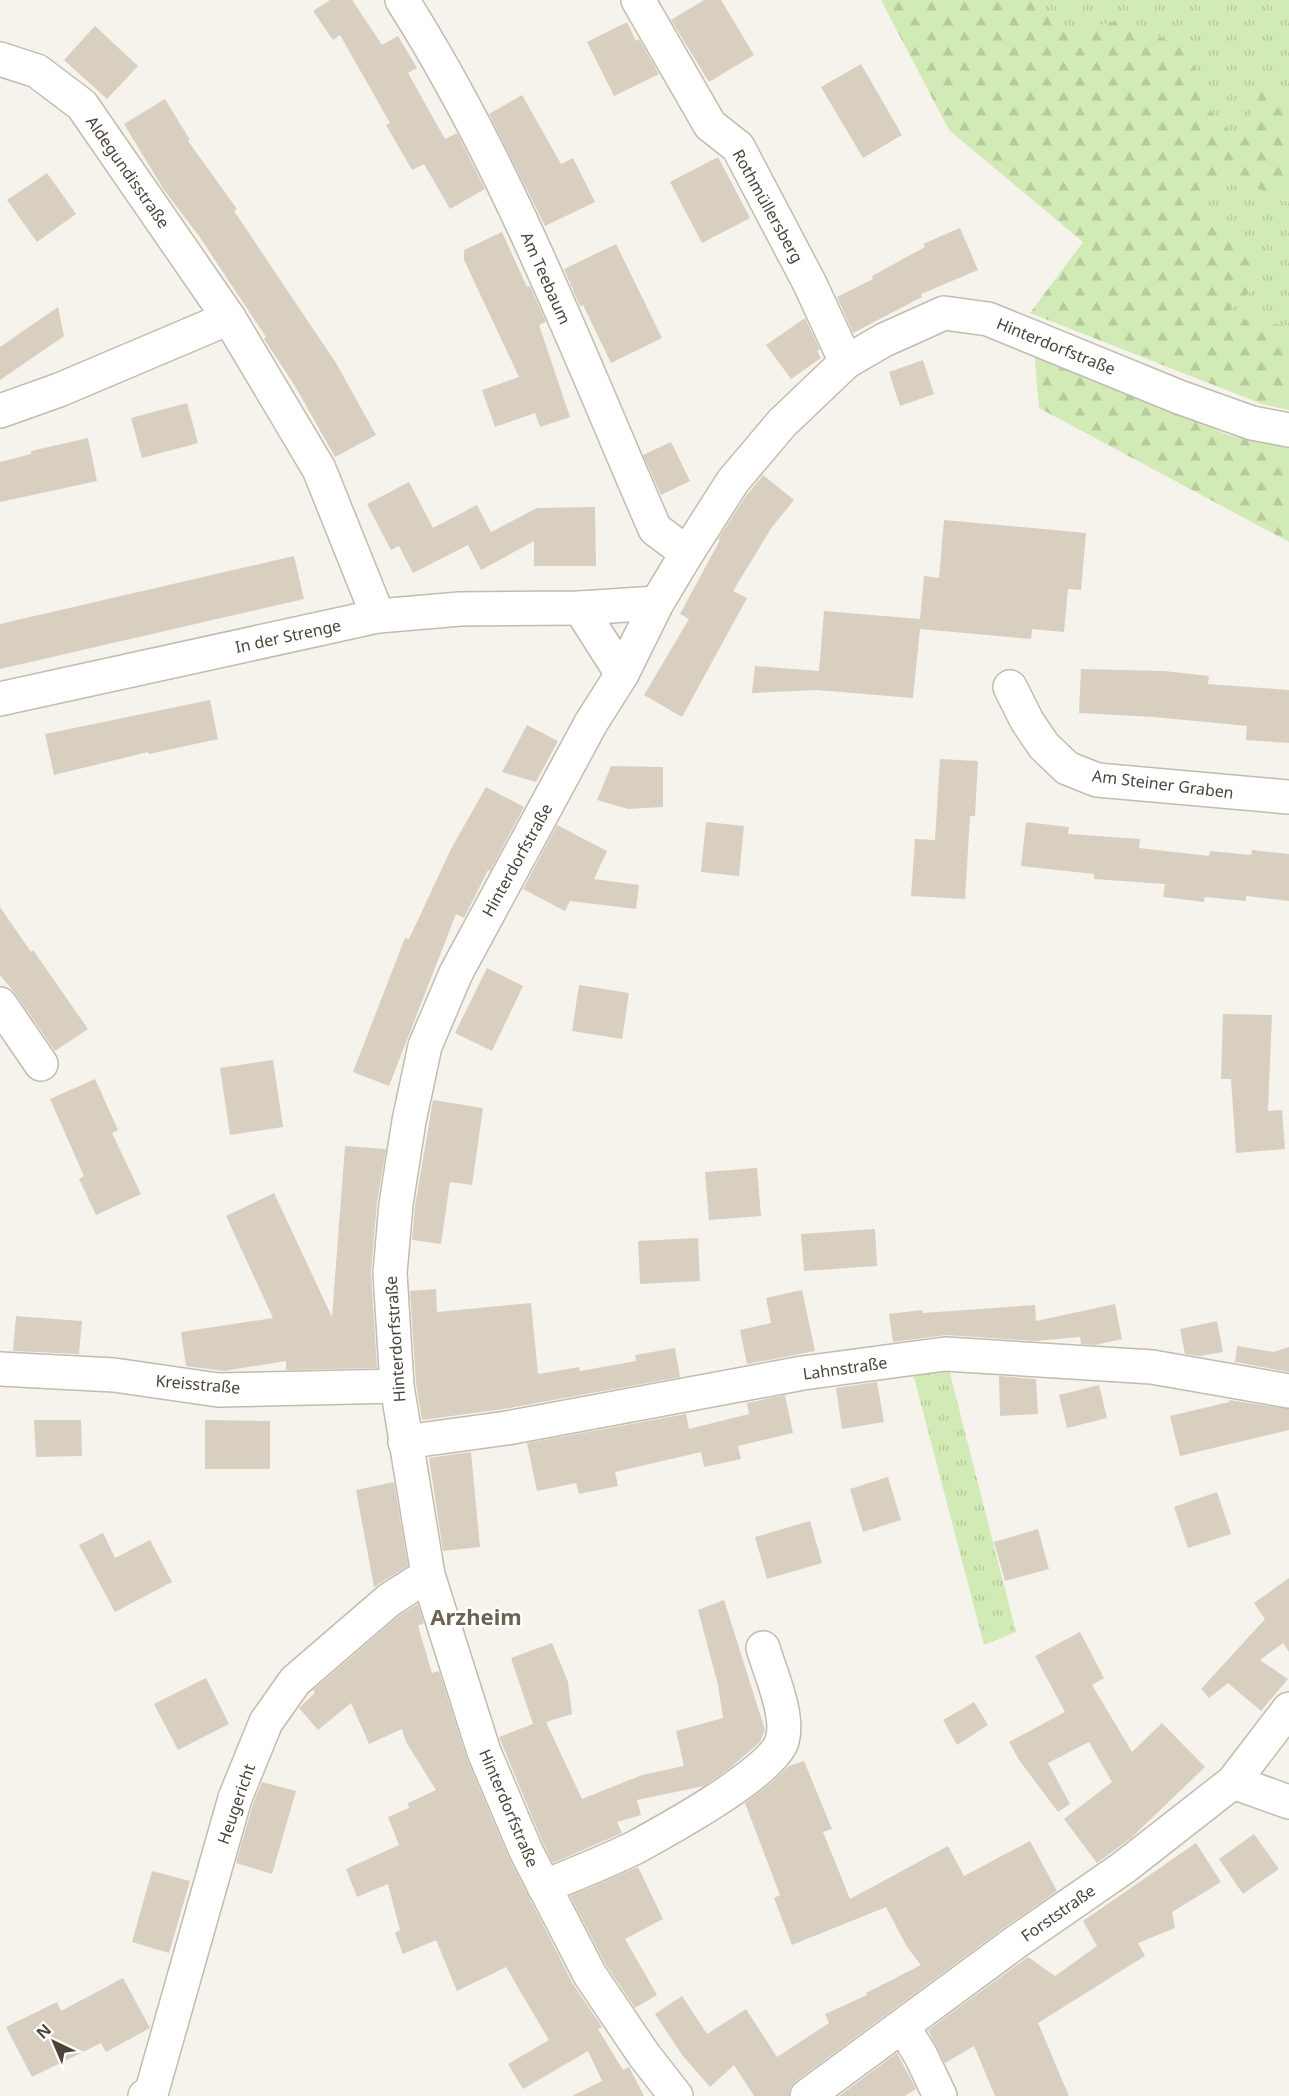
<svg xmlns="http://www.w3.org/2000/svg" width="1289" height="2096" font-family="'Noto Sans',sans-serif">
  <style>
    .grass { fill: url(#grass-tufts) }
    .forest { fill: url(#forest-firs) }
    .building { fill: #d8cfc1 }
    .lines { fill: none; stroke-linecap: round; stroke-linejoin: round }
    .minor-casing { stroke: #c2bbae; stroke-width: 36 }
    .minor { stroke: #fff; stroke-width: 33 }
    .labels { text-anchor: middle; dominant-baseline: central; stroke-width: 4.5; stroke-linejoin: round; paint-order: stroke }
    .street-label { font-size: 16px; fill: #4b4439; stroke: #fff }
    .district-label { font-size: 22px; font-weight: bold; fill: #6e6250; stroke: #fff }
  </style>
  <defs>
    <pattern id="grass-tufts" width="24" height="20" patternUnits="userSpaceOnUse" patternTransform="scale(1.5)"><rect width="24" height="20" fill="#d2eab5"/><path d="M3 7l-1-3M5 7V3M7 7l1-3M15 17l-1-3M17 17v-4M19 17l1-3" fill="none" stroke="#b6ca9c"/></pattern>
    <pattern id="forest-firs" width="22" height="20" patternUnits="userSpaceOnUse" patternTransform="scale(1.5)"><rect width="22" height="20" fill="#d2eab5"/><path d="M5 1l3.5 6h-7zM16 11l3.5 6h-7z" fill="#b6ca9c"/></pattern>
  </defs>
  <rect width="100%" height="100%" fill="#f6f3ec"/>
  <g class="grass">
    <polygon points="1031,0 1289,0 1289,100 1267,81 1240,142 1125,18 1068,36"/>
    <polygon points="1223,172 1285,201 1289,199 1289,326 1228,318 1231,310 1257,285 1204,213"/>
    <polygon points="945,1354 1016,1632 984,1645 909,1358"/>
  </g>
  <g class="forest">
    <polygon points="881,0 1031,0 1068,35 1125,18 1189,52 1210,110 1240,142 1266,80 1289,100 1289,199 1285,201 1223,172 1204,213 1258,259 1257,285 1231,310 1228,317 1289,326 1289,410 1262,404 1030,313 1083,242 949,130"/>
    <polygon points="1034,351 1228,435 1289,448 1289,542 1039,408"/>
  </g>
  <g class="building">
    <polygon points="330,0 352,0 382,45 398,36 417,68 408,73 445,139 457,133 485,189 450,209 424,164 412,170 386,125 390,123 340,35 333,40 313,11"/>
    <polygon points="704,0 721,0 754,55 709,82 671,20"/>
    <polygon points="627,22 636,41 639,39 659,74 614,96 587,42"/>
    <polygon points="95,26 138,66 107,99 64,60"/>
    <polygon points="861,64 902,135 863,158 821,87"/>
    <polygon points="522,95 561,164 573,158 595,202 545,226 489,114"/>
    <polygon points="165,99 190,140 188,141 237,209 234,211 336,363 376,435 335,457 295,386 264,339 266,337 199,236 164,190 124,124"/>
    <polygon points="718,157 750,218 702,243 670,182"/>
    <polygon points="47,173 76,214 37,242 7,200"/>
    <polygon points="960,228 978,270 921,294 922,297 853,333 837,297 873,279 872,276 925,247 923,244"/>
    <polygon points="502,232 527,287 530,286 546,322 539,325 570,417 540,427 535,413 495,427 482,390 519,377 464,260 464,250"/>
    <polygon points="616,244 662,338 611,363 583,305 580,306 564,269"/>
    <polygon points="58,307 64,336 0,380 0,347"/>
    <polygon points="805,318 820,350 817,351 821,358 791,379 766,345"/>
    <polygon points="923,360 934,394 900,406 889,372"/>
    <polygon points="187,403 198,443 142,458 131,418"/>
    <polygon points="88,438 97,481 0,502 0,462 31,454 31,451"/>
    <polygon points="671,442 690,481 661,495 643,455"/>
    <polygon points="763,475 794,500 772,527 733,591 747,598 682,717 644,695 689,619 680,614 720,540 718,539 746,496"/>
    <polygon points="409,482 433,528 477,505 491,532 537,508 595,507 596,566 534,566 534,541 481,570 468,545 413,573 399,546 391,550 367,504"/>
    <polygon points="944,520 1086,533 1081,590 1068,589 1064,632 1032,629 1031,639 920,629 913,698 817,690 752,693 755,666 819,671 824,611 920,619 924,576 939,578"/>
    <polygon points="294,556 304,599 0,669 0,624"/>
    <polygon points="1081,669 1164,671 1209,676 1208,684 1289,690 1289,743 1246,740 1247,726 1154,717 1079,713"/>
    <polygon points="210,700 218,739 149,754 148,752 54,775 45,734"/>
    <polygon points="527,725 558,741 536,782 502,772"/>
    <polygon points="940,759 978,761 975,816 970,816 965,899 911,896 915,839 935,840"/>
    <polygon points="611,766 663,767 663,807 628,809 597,800"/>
    <polygon points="486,787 524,807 490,871 488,870 464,918 456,914 389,1086 353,1072 405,938 409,939 451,849"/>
    <polygon points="706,822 744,826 739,876 701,872"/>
    <polygon points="1026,822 1069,827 1068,834 1140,839 1139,848 1209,856 1210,851 1251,855 1252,850 1289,854 1289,901 1246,896 1246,901 1205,897 1204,902 1163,897 1165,884 1094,879 1094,874 1021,866"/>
    <polygon points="557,825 607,851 594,879 639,885 636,909 570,901 565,911 523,889"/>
    <polygon points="0,907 31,952 33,950 88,1029 55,1051 15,993 0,975"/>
    <polygon points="487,968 523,986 492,1051 455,1033"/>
    <polygon points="579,985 629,993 622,1039 572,1031"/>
    <polygon points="1223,1014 1272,1015 1268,1111 1282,1110 1285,1149 1236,1153 1231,1079 1221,1079"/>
    <polygon points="273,1060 283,1127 230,1135 220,1068"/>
    <polygon points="95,1079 118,1130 112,1133 141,1194 96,1215 79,1179 84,1176 50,1099"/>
    <polygon points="433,1100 483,1108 472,1185 450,1182 441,1244 412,1240 415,1206"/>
    <polygon points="345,1146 386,1149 377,1202 371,1272 377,1368 286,1370 286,1361 224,1371 186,1366 181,1332 273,1318 226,1216 274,1193 332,1317"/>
    <polygon points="757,1168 761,1216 709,1220 705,1172"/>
    <polygon points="875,1229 877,1266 804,1271 801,1234"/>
    <polygon points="698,1238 700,1281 640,1284 638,1241"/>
    <polygon points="436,1289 437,1312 531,1303 538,1374 579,1367 580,1371 636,1361 635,1355 675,1348 680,1377 504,1409 422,1420 416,1384 410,1291"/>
    <polygon points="802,1290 815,1351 747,1364 740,1330 771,1323 766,1298"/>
    <polygon points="1115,1304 1122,1339 1095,1345 1081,1344 1080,1337 1035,1341 946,1335 893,1342 889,1314 922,1310 923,1313 1035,1305 1036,1321"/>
    <polygon points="16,1316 82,1321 79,1354 13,1351"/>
    <polygon points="1217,1321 1223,1352 1200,1356 1185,1354 1180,1329"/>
    <polygon points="1237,1346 1273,1352 1289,1347 1289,1372 1235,1362"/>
    <polygon points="999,1376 1036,1379 1038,1414 1000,1416"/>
    <polygon points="877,1382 884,1422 842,1429 836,1388"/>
    <polygon points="1099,1385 1107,1418 1067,1428 1059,1395"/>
    <polygon points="785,1395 793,1433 738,1446 741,1459 704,1467 701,1452 615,1472 618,1486 579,1494 576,1483 537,1491 527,1443 686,1414 689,1429 749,1414 747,1403"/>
    <polygon points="1229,1400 1289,1409 1289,1430 1180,1456 1170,1416 1229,1402"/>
    <polygon points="34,1420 81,1420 82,1456 36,1457"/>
    <polygon points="205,1420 270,1421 270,1469 205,1469"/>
    <polygon points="471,1452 480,1547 443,1551 429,1458"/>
    <polygon points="888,1477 901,1520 863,1532 850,1489"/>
    <polygon points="394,1482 408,1566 374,1587 356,1490"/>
    <polygon points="1217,1492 1231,1534 1188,1548 1174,1507"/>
    <polygon points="810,1521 822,1563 767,1579 755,1537"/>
    <polygon points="1038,1529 1049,1569 1005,1581 994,1542"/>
    <polygon points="103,1533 115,1558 150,1540 172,1582 115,1612 79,1545"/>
    <polygon points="1289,1578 1289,1652 1283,1643 1260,1660 1288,1679 1261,1711 1228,1683 1209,1698 1201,1689 1265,1619 1254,1603"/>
    <polygon points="724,1600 765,1730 760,1742 729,1769 704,1786 637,1800 641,1815 617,1822 622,1833 553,1863 543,1843 499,1737 533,1724 511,1658 552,1643 568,1682 572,1714 546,1722 582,1799 642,1775 684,1766 676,1731 723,1718 718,1685 698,1610"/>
    <polygon points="418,1604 424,1623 418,1626 432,1673 439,1671 467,1759 509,1858 573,1984 602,2027 598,2029 623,2070 629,2067 644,2096 572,2096 602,2081 588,2051 523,2089 508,2064 549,2040 506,1967 457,1991 436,1940 403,1954 395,1933 400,1930 388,1884 357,1897 346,1869 399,1845 388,1817 409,1808 408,1803 436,1790 406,1742 402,1729 369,1744 351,1703 318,1730 299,1708 315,1693 313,1690 400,1615"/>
    <polygon points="1080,1632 1104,1678 1092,1685 1132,1752 1162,1723 1205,1767 1131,1838 1097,1863 1064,1819 1112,1782 1089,1742 1048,1763 1070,1804 1058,1812 1019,1760 1009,1742 1065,1712 1035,1656"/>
    <polygon points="206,1678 229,1724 178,1750 154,1704"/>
    <polygon points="974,1702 988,1725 957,1745 943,1720"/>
    <polygon points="804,1761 832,1829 823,1832 850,1899 948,1846 964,1876 1030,1841 1057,1891 1005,1927 796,2081 790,2088 789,2096 754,2096 734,2065 710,2087 682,2055 655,2014 682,1996 707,2034 746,2009 777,2057 829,2023 825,2014 867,1995 866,1993 921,1965 907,1947 886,1907 792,1945 774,1898 780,1895 745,1803 771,1783 789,1766"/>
    <polygon points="262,1782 296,1791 272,1874 236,1863 253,1804"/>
    <polygon points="1254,1834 1279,1869 1243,1894 1219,1859"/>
    <polygon points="1196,1843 1221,1882 1172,1912 1175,1928 1138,1943 1145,1956 1038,2023 1069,2096 995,2096 974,2046 945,2063 928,2030 1028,1957 1055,1976 1097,1946 1083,1921"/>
    <polygon points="638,1867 663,1919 625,1939 657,1995 635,2008 606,1965 570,1896"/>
    <polygon points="152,1871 190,1881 169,1953 132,1942"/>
    <polygon points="123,1978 150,2028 106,2052 101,2043 32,2077 6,2027 57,2002 61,2011"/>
    <polygon points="897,2053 916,2089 905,2096 839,2096"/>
  </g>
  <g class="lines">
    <defs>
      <g id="minor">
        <path d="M 402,0 C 507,165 577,350 655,529 L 687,553"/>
        <polyline points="638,0 710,125 738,147 810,284 846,362"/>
        <polyline points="0,59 37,71 82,105 229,318 319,469 378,616"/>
        <polyline points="0,411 59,390 229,318"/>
        <polyline points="580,608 622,674"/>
        <polyline points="1010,687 1027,721 1044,746 1067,768 1097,780 1289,797"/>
        <polyline points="0,699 378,616 460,609 580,608 657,603"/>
        <polyline points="0,1004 41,1064"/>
        <polyline points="0,1369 114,1375 218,1390 397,1386"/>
        <polyline points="405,1442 507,1428 803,1373 945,1354 1152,1367 1289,1391"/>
        <polyline points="1233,1782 1289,1802"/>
        <path d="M 544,1887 C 574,1874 606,1862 636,1847 C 667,1830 773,1772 782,1741 C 790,1716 770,1672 763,1648"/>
        <polyline points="903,2026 921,2056 940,2096"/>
        <polyline points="145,2096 151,2094 235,1798 266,1722 295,1681 389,1600 428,1575"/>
        <polyline points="676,2096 644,2055 590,1975 526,1851 484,1752 428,1575 397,1386 390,1273 396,1204 409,1121 425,1046 456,973 591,723 622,674 657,603 687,553 733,481 782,423 846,362 884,340 944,313 988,319 1179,397 1252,423 1289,430"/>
        <polyline points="807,2096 1016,1942 1123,1868 1233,1782 1289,1709"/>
      </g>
    </defs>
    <use href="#minor" class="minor-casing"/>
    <use href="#minor" class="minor"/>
  </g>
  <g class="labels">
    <g class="street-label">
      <text transform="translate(128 172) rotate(55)">Aldegundisstraße</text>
      <text transform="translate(768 206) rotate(61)">Rothmüllersberg</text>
      <text transform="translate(546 278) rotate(66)">Am Teebaum</text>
      <text transform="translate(1056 346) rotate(22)">Hinterdorfstraße</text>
      <text transform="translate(288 636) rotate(-12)">In der Strenge</text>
      <text transform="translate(1163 784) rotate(7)">Am Steiner Graben</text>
      <text transform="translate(517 860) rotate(-61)">Hinterdorfstraße</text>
      <text transform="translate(395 1339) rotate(-94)">Hinterdorfstraße</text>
      <text transform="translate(845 1368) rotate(-8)">Lahnstraße</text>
      <text transform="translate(198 1384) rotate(5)">Kreisstraße</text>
      <text transform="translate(236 1804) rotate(-71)">Heugericht</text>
      <text transform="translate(509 1808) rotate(67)">Hinterdorfstraße</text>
      <text transform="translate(1058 1913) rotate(-35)">Forststraße</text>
    </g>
    <g class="district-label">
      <text x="476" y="1616">Arzheim</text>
    </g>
  </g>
  <g transform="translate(54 2042) rotate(316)" stroke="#ffffff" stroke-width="4.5" paint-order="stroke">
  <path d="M0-4.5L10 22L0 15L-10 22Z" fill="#4b4439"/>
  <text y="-9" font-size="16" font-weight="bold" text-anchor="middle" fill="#4b4439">N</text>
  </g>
</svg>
